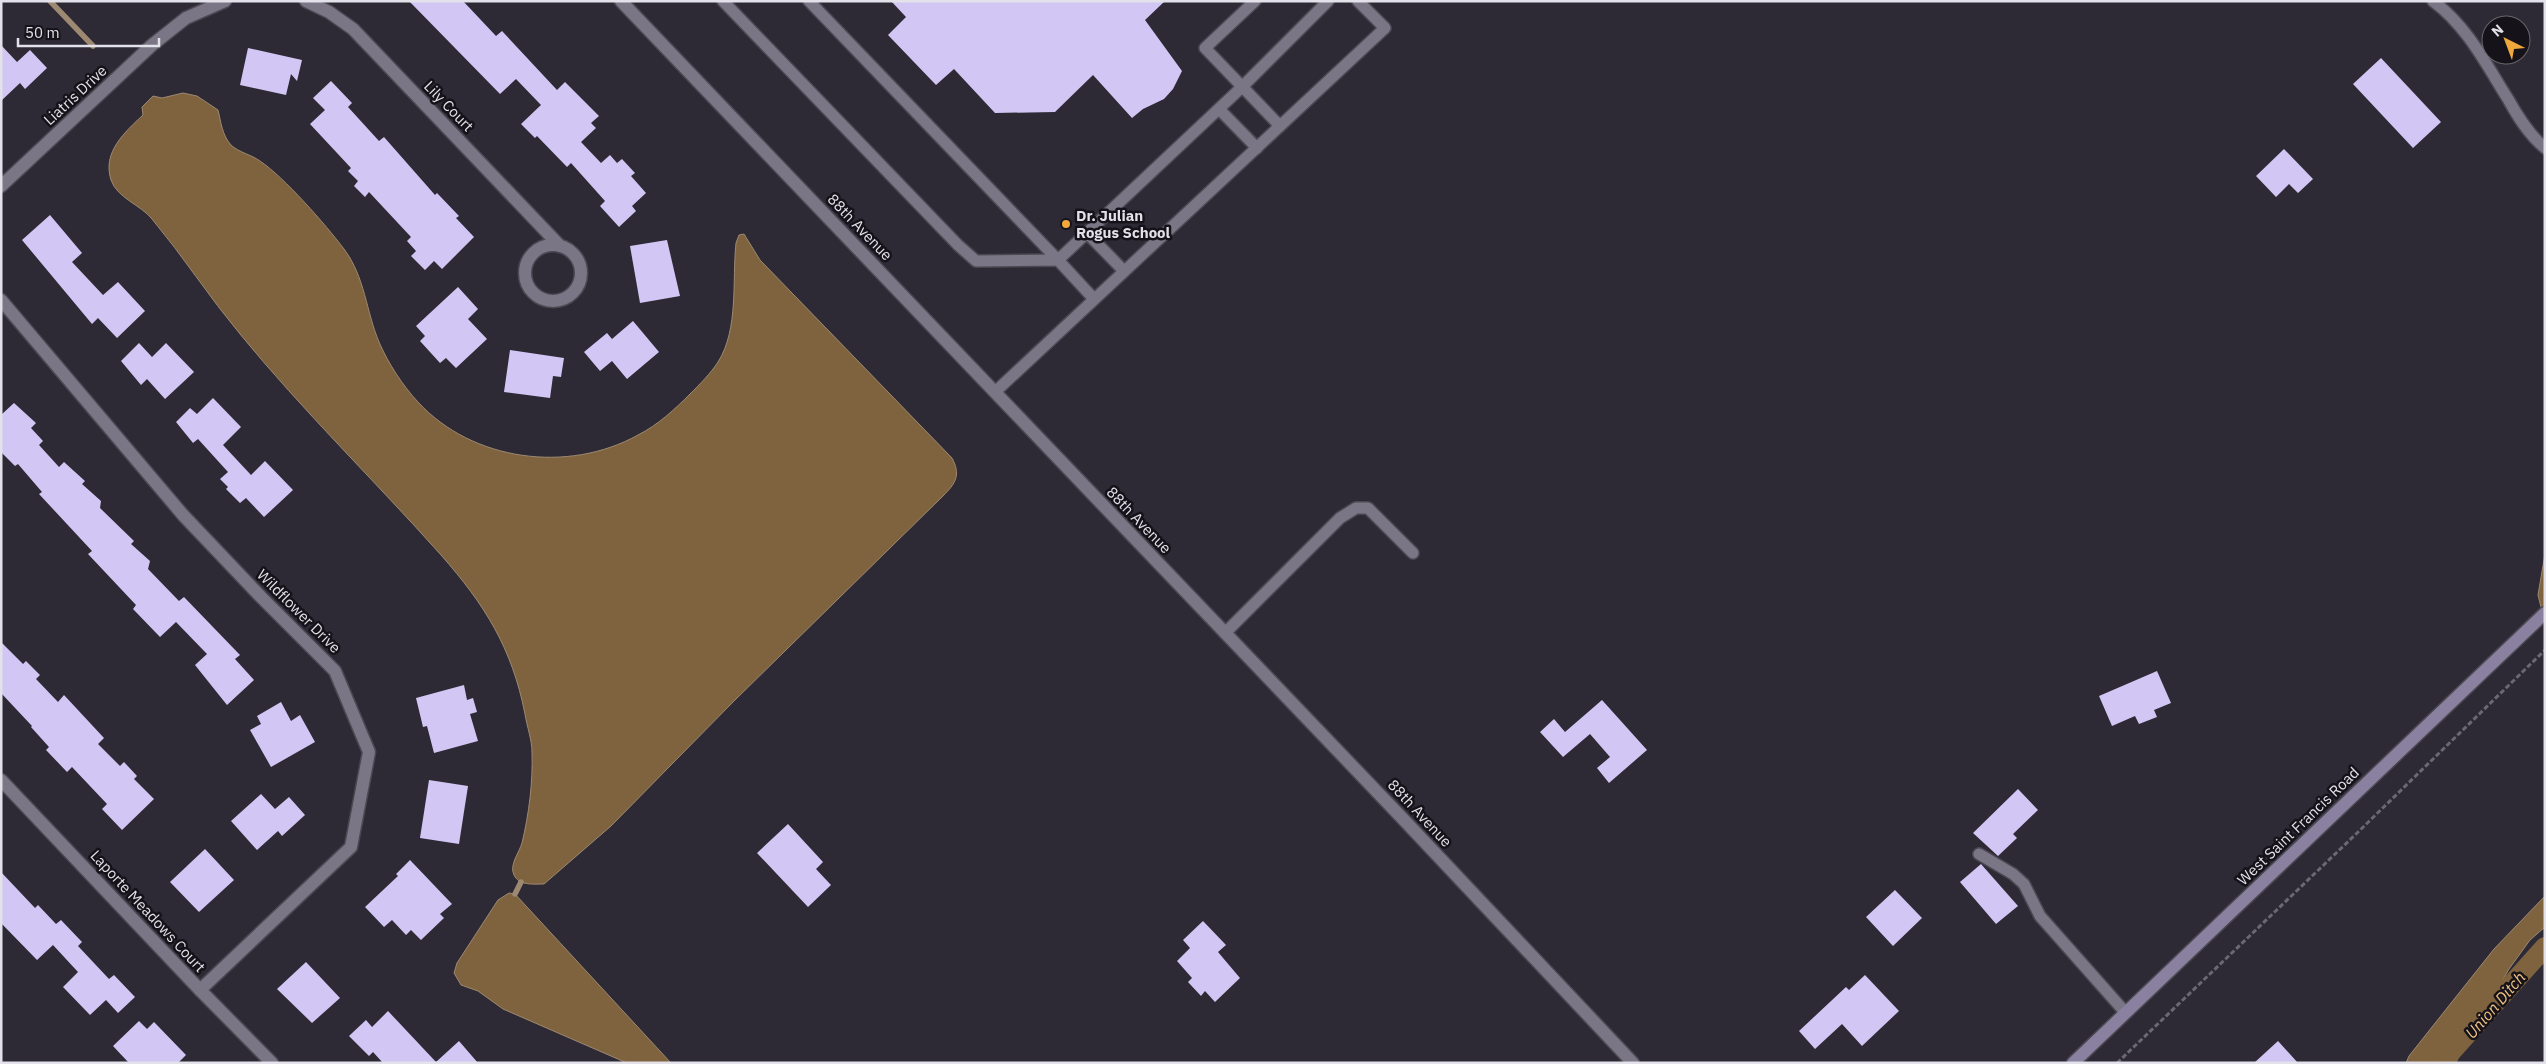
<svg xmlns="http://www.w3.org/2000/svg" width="2546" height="1064" font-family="'IBM Plex Sans',sans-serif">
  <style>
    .water { fill: #7f633e; stroke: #9d8971 }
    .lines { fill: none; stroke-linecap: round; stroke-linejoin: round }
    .stream { stroke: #9d8971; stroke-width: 5.5 }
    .canal { stroke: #7f633e; stroke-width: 20 }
    .building { fill: #d2c7f4 }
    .lane-casing { stroke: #4b4852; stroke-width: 14 }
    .street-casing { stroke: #4b4852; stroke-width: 15 }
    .secondary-casing { stroke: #4b4852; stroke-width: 15 }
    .path { stroke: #6b6873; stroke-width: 3; stroke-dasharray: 5 2.5; stroke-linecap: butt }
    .lane { stroke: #7a7685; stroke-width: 11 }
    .street { stroke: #7a7685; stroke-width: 12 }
    .secondary { stroke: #89819f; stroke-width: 12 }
    .poi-dot { fill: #eea83c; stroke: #151319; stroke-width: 2 }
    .labels { text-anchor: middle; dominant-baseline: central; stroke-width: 5; stroke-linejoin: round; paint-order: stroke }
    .street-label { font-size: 15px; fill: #e3e1e9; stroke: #151319 }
    .poi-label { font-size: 15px; font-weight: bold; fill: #e3e1e9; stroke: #151319; text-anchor: start }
    .water-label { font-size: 16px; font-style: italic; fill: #efc083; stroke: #151319 }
  </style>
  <rect width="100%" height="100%" fill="#2d2a36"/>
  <g class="water">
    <path d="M 183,93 L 197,96 L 218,110 C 221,122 222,135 231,145 C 238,152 252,155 260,161 C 284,177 326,225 344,249 C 365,277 366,311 379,342 C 388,363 403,386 418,402 C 472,461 568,474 638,435 C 658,425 675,409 690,394 C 700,384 711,373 718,362 C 739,329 732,280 736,243 L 739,235 L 744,234 L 760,260 L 952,458 C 961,475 956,483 943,496 L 734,701 L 611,826 L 544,884 C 534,884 519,886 514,875 C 509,865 519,853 522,843 C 529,814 533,782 532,752 C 532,740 527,727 525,714 C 512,648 485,605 441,555 C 375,481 303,411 240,334 C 209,297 183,256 152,219 C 141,205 117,198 111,180 C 102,152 125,132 143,115 L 142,107 L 153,96 L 162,98 Z"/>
    <polygon points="2545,554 2545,623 2538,595"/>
    <polygon points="509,893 515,894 671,1063 627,1063 503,1009 478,991 461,985 454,973 457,963 498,900"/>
    <polygon points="2545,896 2545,927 2530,940 2509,969 2487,1007 2439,1063 2406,1063 2409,1056 2494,949"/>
  </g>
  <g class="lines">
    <g class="stream">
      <polyline points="50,1 93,46"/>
      <polyline points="515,894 521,882"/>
    </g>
    <polyline class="canal" points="2445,1063 2451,1052 2545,947"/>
  </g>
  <g class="building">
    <polygon points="409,1 463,1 496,36 502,31 557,90 565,82 599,116 591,123 596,128 581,142 601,163 610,155 617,163 622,159 635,173 631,176 646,193 632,206 636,211 619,227 600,206 605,201 571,163 567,167 537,136 535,138 521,124 541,105 516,79 500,94"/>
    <polygon points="891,1 1165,1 1145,20 1182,71 1173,89 1164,99 1143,109 1132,118 1093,75 1055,112 995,113 954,69 936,85 888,35 906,17"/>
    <polygon points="1,45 17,62 30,50 47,68 25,89 20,83 1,101"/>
    <polygon points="248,48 302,60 297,81 291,74 286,95 240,85"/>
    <polygon points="2381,58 2441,122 2413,148 2353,84"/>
    <polygon points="331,81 352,103 348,107 379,141 384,137 435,195 437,193 459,216 456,218 474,237 442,269 434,261 425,270 411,256 416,251 407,241 411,237 369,192 365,197 354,186 358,181 348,171 351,168 310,124 325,110 313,98"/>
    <polygon points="2284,149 2313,179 2298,193 2289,184 2276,197 2256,176"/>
    <polygon points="50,215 82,253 72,262 103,295 118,282 145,311 117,338 98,318 92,324 22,240"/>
    <polygon points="667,240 680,296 640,303 630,246"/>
    <polygon points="458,287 478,309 468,319 487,339 456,368 446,358 440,363 420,341 425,336 416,326"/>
    <polygon points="633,321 659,352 627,379 612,361 600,371 584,352 607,333 612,339"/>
    <polygon points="139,343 152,357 166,343 194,372 165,399 147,379 141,385 121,361"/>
    <polygon points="510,350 564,358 561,377 553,376 550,398 504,392"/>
    <polygon points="213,398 241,427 223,445 251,475 265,461 293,490 264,517 246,498 240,503 226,489 228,487 220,479 228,472 198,439 193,443 176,422 190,408 197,414"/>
    <polygon points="14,403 36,423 31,428 43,441 39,445 59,467 64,462 85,481 82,484 101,501 100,508 134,541 131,544 150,561 148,569 179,601 184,597 240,655 235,659 254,680 227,705 195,665 207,654 176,622 160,637 133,609 136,605 88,554 92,551 39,494 42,492 18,464 15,466 1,452 1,415"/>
    <polygon points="1,642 23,664 26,661 40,675 36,679 58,702 64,695 104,738 98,744 120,766 124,762 137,776 134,779 154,799 122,830 102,809 107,804 72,767 67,772 46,750 49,747 31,727 32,726 1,693"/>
    <polygon points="2157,671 2171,703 2154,710 2157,717 2139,724 2135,716 2112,726 2099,696"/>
    <polygon points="464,685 467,700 473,698 477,712 470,714 478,741 434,753 427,726 423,727 416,698"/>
    <polygon points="1602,700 1647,750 1609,783 1597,768 1610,757 1590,734 1563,757 1540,732 1554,719 1565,732"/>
    <polygon points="281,702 291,721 300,715 315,742 271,767 250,730 261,724 257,716"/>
    <polygon points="429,780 468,786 459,844 420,838"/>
    <polygon points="2018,789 2038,810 2013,834 2017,838 1998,856 1973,833"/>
    <polygon points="261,794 275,809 289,797 305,815 282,836 278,831 257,850 231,821"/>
    <polygon points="788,824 823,862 816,869 831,885 808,907 757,853"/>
    <polygon points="205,849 234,880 199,912 170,882"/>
    <polygon points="410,860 452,904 440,914 444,918 421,940 411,930 406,935 392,920 384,927 365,907 398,876 396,874"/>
    <polygon points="1981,864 2018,906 1996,924 1960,882"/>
    <polygon points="1,872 35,908 38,905 56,924 61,920 82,942 78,946 109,979 114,975 135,997 118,1013 106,1000 90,1015 63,987 78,972 53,945 37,960 1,923"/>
    <polygon points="1895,890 1922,918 1893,946 1866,917"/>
    <polygon points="1203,921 1226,945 1218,952 1240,978 1215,1002 1205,991 1201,996 1188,982 1192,978 1177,961 1190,948 1183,940"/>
    <polygon points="306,962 340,998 312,1023 277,989"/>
    <polygon points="1865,975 1899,1011 1862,1046 1842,1024 1815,1049 1799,1031 1846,987 1849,990"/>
    <polygon points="388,1011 436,1062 459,1041 478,1063 383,1063 373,1052 369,1056 349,1036 366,1020 372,1027"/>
    <polygon points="139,1021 147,1029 154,1022 186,1055 178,1063 129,1063 113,1046"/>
    <polygon points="2278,1041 2298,1063 2254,1063"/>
  </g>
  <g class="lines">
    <defs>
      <g id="lane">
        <polyline points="723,1 958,245 976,261 1058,260 1094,299"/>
        <polyline points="809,1 1058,260 1242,87 1328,1"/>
        <polyline points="1255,1 1205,48 1280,126"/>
        <path d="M 2433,1 C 2467,26 2486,64 2508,99 C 2518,117 2529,135 2545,148"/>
        <polyline points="1219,109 1257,148"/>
        <polyline points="1087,233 1124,271"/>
        <polyline points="995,392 1385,28 1358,1"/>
        <polyline points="1225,633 1340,518 1356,508 1368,508 1413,553"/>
        <polyline points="1979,854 2013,874 2024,884 2040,916 2125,1012"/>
      </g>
      <g id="street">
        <polyline points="306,1 329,12 353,29 560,246"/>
        <polyline points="621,1 1404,820 1633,1063"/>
        <polyline points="1,186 152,45 186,18 225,1"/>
        <circle cx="553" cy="273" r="28"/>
        <polyline points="1,300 183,515 261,597 335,671 369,752 351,847 200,990"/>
        <polyline points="1,780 200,990 272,1063"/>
      </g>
      <polyline id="secondary" points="2073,1063 2545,613"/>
    </defs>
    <use href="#lane" class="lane-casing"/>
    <use href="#street" class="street-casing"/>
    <use href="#secondary" class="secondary-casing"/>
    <polyline class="path" points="2117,1063 2356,834 2545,650"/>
    <use href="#lane" class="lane"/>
    <use href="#street" class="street"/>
    <use href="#secondary" class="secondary"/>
  </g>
  <circle class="poi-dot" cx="1066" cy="224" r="5"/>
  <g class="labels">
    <g class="street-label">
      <text transform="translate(75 95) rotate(-43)">Liatris Drive</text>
      <text transform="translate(449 106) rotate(46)">Lily Court</text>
      <text transform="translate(860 227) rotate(46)">88th Avenue</text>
      <text transform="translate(1139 520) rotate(46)">88th Avenue</text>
      <text transform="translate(299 611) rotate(45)">Wildflower Drive</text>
      <text transform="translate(1420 813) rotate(47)">88th Avenue</text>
      <text transform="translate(2298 826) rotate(-44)">West Saint Francis Road</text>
      <text transform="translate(148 911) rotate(47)">Laporte Meadows Court</text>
    </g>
    <g class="poi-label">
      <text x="1076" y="215">Dr. Julian<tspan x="1076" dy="17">Rogus School</tspan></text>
    </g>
    <g class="water-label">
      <text transform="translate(2495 1005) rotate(-49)">Union Ditch</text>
    </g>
  </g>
  <rect width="2546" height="1064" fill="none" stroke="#e3e1e9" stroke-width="5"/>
  <g transform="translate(2506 40) rotate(318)"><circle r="24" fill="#151319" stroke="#67656c"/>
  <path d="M0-4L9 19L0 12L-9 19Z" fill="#eea83c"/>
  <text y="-8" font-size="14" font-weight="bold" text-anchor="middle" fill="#e3e1e9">N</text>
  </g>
  <path d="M18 38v8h141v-8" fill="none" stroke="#e3e1e9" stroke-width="2.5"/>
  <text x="25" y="38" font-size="15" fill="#e3e1e9" stroke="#151319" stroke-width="4" paint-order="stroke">50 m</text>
</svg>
